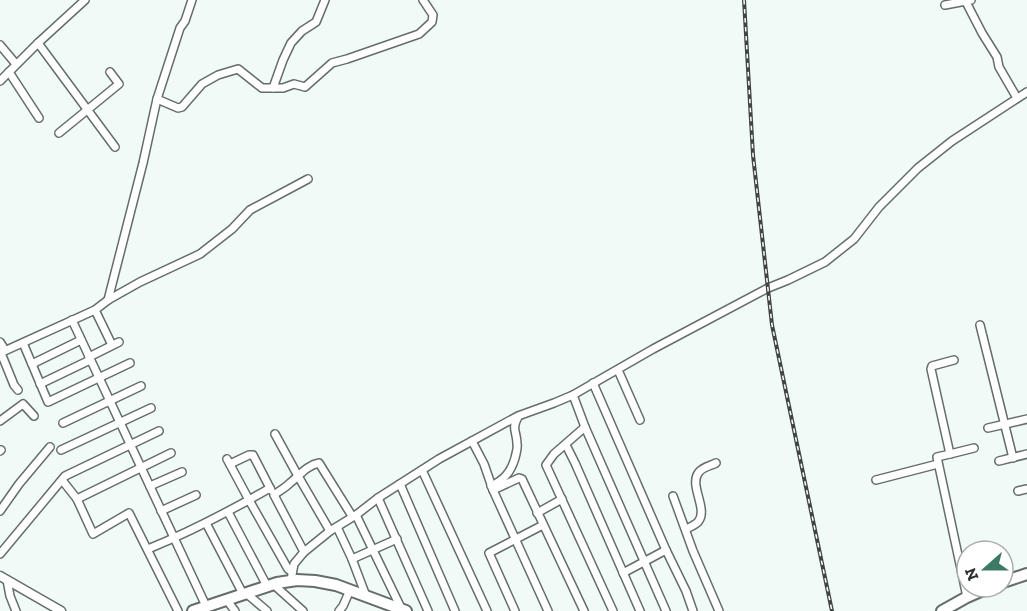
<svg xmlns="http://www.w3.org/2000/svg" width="1027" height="611" font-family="'Zilla Slab',serif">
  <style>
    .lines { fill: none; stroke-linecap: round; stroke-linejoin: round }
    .minor-casing { stroke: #656d6a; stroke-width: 10 }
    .tertiary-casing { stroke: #656d6a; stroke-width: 11 }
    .primary-casing { stroke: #656d6a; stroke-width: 14 }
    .minor { stroke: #fff; stroke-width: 7 }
    .tertiary { stroke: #fff; stroke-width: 8 }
    .primary { stroke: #fff; stroke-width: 10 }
    .rail-casing { stroke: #404543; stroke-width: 4 }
    .rail { stroke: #fff; stroke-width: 1.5; stroke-dasharray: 4.5; stroke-linecap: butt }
  </style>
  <rect width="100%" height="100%" fill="#f0faf6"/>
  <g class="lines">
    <defs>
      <g id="minor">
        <polyline points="966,2 982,33 997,57 999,67 1017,98"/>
        <polyline points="945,5 971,0"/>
        <polyline points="38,43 115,147"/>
        <polyline points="0,45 16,64"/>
        <polyline points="9,72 39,118"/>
        <polyline points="0,81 38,43 85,0"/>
        <polyline points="273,88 283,60 291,43 302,31 316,22 325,0"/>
        <polyline points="157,99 178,108 182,107 202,84 218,75 238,69 262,88 283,88 294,84 305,87 332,63 347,59 419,34 432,22 433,15 423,0"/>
        <polyline points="59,133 119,84 110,72"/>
        <polyline points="108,300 143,163 157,99 180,28 185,21 192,0"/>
        <polyline points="95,310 112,345"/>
        <polyline points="72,320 206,606"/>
        <polyline points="980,325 1013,458"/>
        <polyline points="0,342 5,350"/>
        <polyline points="23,343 48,402 130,363"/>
        <polyline points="0,353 95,310 108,300 140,282 200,254 232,229 250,210 308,179"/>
        <polyline points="1,353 14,385 18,390"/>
        <polyline points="89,357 119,342"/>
        <polyline points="954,360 932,366 931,369 950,454 937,457 967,597"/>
        <polyline points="32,364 81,340"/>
        <polyline points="618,370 640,420"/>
        <polyline points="593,383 666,550 686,591 693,611"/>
        <polyline points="40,384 90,360"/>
        <polyline points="573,395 585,427 666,611"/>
        <polyline points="0,421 23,404 34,416"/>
        <polyline points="63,423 141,386"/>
        <polyline points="585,427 554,454 546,465 613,611"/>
        <polyline points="988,428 1027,419"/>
        <polyline points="275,434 298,476 330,531"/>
        <polyline points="472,441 484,464 493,490"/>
        <polyline points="566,445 575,463 640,611"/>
        <polyline points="61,450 151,408"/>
        <polyline points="0,451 1,450"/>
        <polyline points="950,454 974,448"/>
        <polyline points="227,459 249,500 288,569 292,572"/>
        <polyline points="999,461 1027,454"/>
        <polyline points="230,464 249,455 253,455 271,490"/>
        <polyline points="422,470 487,611"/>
        <polyline points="62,480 77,499 93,534 129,513 178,611"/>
        <polyline points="876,480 938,464"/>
        <polyline points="400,484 455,611"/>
        <polyline points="150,486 182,472"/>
        <path d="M 491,486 C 504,480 511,472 515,458 C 516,453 518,448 517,444 C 517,431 511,430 518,417"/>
        <polyline points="1018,491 1027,489"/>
        <polyline points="673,496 693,551 719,611"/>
        <polyline points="378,498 428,611"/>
        <polyline points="77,499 171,453"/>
        <polyline points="0,511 19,484 50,447"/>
        <polyline points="161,511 196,495"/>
        <polyline points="228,512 267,586"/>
        <polyline points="537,513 562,499"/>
        <polyline points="356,515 402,610"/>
        <polyline points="206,523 243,594"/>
        <polyline points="337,527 352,559 366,596"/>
        <path d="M 686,529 C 690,527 695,525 698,522 C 709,509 688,485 699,472 C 703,467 710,466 716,463"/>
        <path d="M 148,549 C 190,532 230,511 270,488"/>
        <path d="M 304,552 L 274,495 C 279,491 285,488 290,483 C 299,476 307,465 319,463 L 352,516"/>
        <polyline points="0,554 65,476 159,431"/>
        <polyline points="352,559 397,539"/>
        <polyline points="623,573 666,550"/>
        <polyline points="7,580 10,596 16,611"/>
        <polyline points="291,580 294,564 304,552 330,531 356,515 378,498 439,459 518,416 554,403 573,395 653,349 768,288 788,280 825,262 854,239 879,207 918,168 952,141 1027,92"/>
        <polyline points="273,584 303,611"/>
        <polyline points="246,593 267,611"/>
        <polyline points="226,599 235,611"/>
        <polyline points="339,611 343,606 350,590"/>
        <polyline points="515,611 489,553 543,525"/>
        <polyline points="548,611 493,490 519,478 522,479 584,611"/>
      </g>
      <polyline id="tertiary" points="0,576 61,611"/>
      <g id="primary">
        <polyline points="1003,582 1027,574"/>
        <polyline points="193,611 277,583 297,580 315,581 336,585 406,611"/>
        <polyline points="942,611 967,597 990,587"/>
      </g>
    </defs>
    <use href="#minor" class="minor-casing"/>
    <use href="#tertiary" class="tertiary-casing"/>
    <use href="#primary" class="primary-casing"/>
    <use href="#minor" class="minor"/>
    <use href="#tertiary" class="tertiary"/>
    <use href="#primary" class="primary"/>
    <defs>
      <polyline id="rail" points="744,0 753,155 772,325 832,611"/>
    </defs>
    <use href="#rail" class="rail-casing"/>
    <use href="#rail" class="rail"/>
  </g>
  <g transform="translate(985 569) rotate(249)"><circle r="28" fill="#ffffff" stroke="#aaacab" stroke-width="1.5"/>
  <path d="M0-4.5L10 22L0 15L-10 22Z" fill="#3c7a66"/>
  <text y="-9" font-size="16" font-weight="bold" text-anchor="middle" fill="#2b2f2d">N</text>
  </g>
</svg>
